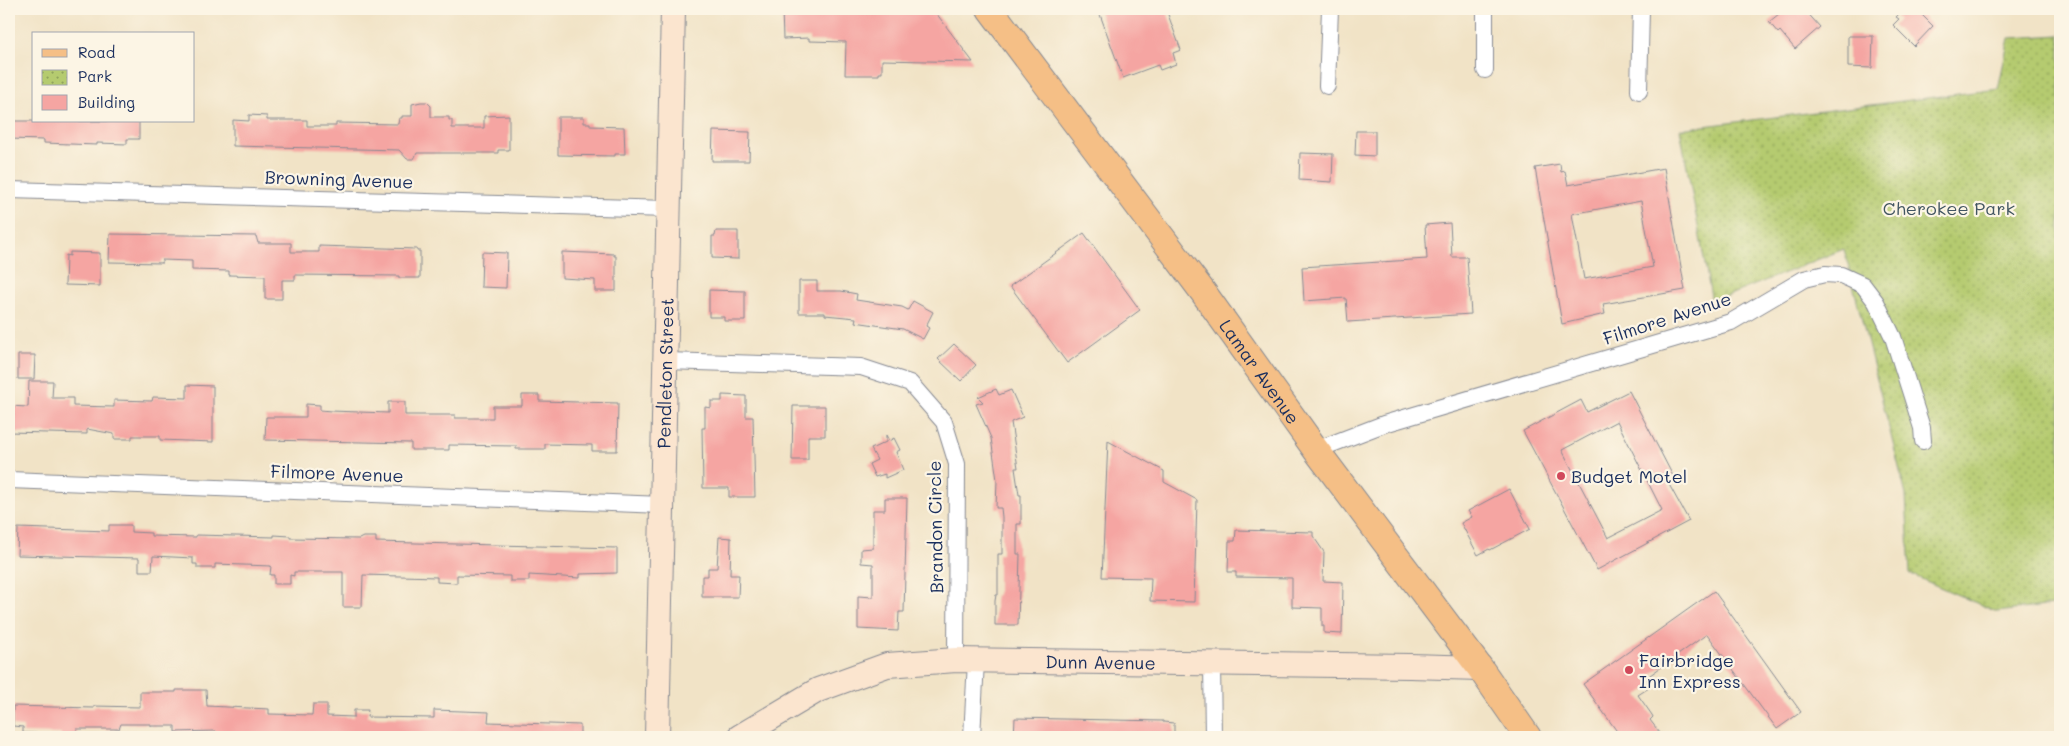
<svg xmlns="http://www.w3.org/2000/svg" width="2069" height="746" font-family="Mali,sans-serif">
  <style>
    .park { fill: url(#park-dots); stroke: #687d66 }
    .building { fill: #f5a5a2; fill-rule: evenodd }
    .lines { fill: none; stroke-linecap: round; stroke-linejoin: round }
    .street-casing { stroke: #868992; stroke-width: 18 }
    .secondary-casing { stroke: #868992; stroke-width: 26 }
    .primary-casing { stroke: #868992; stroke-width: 28 }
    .street { stroke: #fff; stroke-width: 16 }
    .secondary { stroke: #fbe5cf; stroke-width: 24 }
    .primary { stroke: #f5bf86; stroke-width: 26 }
    .poi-dot { fill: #d1495b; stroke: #fcf5e5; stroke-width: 2 }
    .labels { text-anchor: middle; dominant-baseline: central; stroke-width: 4.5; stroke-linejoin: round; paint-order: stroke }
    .street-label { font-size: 18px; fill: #1b2f5e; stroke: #fcf5e5 }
    .park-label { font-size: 18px; fill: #425662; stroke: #fcf5e5 }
    .poi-label { font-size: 18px; fill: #1b2f5e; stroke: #fcf5e5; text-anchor: start }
  </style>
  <defs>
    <pattern id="park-dots" width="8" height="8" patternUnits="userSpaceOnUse" patternTransform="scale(1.25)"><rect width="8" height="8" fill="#b5cb6f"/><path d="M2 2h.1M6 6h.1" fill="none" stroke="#92a55e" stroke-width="1.8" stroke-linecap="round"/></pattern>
  </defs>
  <rect width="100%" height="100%" fill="#fcf5e5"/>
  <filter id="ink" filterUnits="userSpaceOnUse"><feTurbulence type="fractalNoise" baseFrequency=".02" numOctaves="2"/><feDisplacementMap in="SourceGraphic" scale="10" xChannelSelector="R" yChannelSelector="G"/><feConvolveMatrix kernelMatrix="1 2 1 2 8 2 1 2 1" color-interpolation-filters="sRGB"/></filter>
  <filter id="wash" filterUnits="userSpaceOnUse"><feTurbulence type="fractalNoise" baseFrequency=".0096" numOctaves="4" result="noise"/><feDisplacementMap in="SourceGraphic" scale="20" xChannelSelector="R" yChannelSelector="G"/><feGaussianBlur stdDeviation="1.12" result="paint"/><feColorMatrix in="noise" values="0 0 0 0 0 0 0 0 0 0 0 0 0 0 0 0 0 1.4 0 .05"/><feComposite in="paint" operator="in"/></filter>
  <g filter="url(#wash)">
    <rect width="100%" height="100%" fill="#f1e3c6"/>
    <polygon class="park" points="2060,35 2060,604 1997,612 1910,574 1906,495 1844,249 1712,302 1680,129 1998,89 2009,38"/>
    <g id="blocks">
      <g class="building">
        <polygon points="782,9 933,9 973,62 882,60 882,73 879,73 879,75 845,75 846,42 809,41 809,38 783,39"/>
        <polygon points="1098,9 1166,9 1181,50 1173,53 1176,64 1160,70 1158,65 1123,78"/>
        <polygon points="1785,9 1804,9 1820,27 1795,49 1780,31 1778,33 1769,22"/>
        <polygon points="1904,9 1916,9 1933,26 1914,46 1893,25 1899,19 1896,17"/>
        <polygon points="1848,36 1873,36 1872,68 1848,67"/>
        <polygon points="421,102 427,102 431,106 431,117 449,117 449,120 452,120 452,128 484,128 484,116 509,115 509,150 498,150 498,153 417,153 414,159 407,159 399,150 233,146 233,120 249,121 249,115 267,116 267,120 307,120 307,126 336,126 336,123 398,124 399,118 402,118 402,116 412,116 412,104"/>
        <polygon points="558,117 584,117 584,123 590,123 590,126 624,127 625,154 615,154 615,156 558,155"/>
        <polygon points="9,121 139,121 139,139 127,139 127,144 97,143 97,145 44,143 44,140 9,139"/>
        <polygon points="713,131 750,132 749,161 712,161"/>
        <polygon points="1356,131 1375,131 1375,156 1355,155"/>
        <polygon points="1300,153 1333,154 1332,182 1299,180"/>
        <path d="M 1560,164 L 1561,172 L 1565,171 L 1568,185 L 1664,168 L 1685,290 L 1603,304 L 1605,314 L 1562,324 L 1535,168 ZM 1641,201 L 1653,267 L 1584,279 L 1572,214 Z"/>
        <polygon points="1450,223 1452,257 1467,257 1471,314 1348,322 1346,298 1304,301 1302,267 1427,259 1425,225"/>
        <polygon points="716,231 738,231 738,259 712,258 712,236 715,236"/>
        <polygon points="1084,233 1140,310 1067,363 1010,286"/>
        <polygon points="110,234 256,236 258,243 291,243 291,252 319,252 319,246 417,249 417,251 420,251 420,278 399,278 399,276 295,275 295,280 282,280 282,299 265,299 265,276 229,275 229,271 192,270 192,261 162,260 162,263 109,262"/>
        <polygon points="70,252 100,253 100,286 65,285 66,255 70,256"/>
        <polygon points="482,252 507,253 506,288 481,287"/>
        <polygon points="562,252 614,254 614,256 616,256 616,291 595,291 595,280 562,278"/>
        <polygon points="799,281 817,281 817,291 841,291 857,294 856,300 902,307 908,310 913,301 933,312 926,326 929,328 923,339 903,329 855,322 856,318 825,315 825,313 799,313"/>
        <polygon points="709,290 745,291 745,321 724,321 724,317 709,317"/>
        <polygon points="954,344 976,365 961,381 938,359"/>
        <polygon points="18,355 35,355 34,379 18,379"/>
        <polygon points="29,381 53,381 52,398 73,398 73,406 114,407 114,400 152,401 153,397 187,398 187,385 213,386 213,442 160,440 160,436 132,436 132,439 114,439 114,434 87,429 87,434 9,432 9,406 28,407"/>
        <polygon points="996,389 999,395 1011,390 1023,417 1011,422 1018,468 1015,468 1019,495 1021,495 1021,524 1017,524 1017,554 1020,554 1018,625 995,625 995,601 996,595 998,595 998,554 1002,554 1002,517 1001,508 996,508 997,480 991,438 976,404 983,402 978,397"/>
        <path d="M 1629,391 L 1673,476 L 1666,479 L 1689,521 L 1597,570 L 1523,431 L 1581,400 L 1587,412 ZM 1617,421 L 1662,510 L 1608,538 L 1562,450 Z"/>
        <polygon points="522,395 539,395 539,401 618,403 617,451 592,451 592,445 545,444 545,449 516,449 516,446 449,445 449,450 411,450 411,443 265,440 266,417 306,417 306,404 320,405 320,410 331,411 388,413 388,402 405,402 405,415 455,415 455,418 493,418 493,406 522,406"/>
        <polygon points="722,395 746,396 746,417 753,417 755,497 729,497 729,488 703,488 702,428 705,428 705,407 711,408 711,401 722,401"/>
        <polygon points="793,406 825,406 825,436 808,436 808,460 792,460"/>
        <polygon points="886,435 889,441 894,438 900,450 896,452 903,470 885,478 885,474 875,477 869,464 877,460 871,449 886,442"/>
        <polygon points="1108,441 1164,471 1164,482 1197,500 1194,602 1150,601 1151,578 1102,577"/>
        <polygon points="1509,489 1530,529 1490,550 1489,549 1478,555 1461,523 1472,517 1468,511"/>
        <polygon points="885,498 907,498 904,612 899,612 898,631 858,629 858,596 873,597 873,564 861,563 861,549 873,548 873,510 885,510"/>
        <polygon points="109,525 131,525 131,532 151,533 151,536 196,537 196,535 274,537 274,535 290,536 290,538 359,539 363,537 376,537 376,542 617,548 617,573 580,574 580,578 529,575 529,581 510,581 510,576 457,575 457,583 437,582 437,577 363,575 362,607 343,607 343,572 294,572 294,576 290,575 290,584 274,584 274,575 270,575 271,566 215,564 215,568 197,568 197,564 193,564 193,558 153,556 152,571 139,571 139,558 17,555 18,528 109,531"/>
        <polygon points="1236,530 1313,532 1313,536 1324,552 1323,581 1343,582 1342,634 1324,633 1324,626 1322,626 1322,608 1292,607 1292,578 1236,577 1236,572 1228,572 1229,541 1235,541"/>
        <polygon points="719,537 731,538 730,575 739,575 738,597 702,597 702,576 708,576 708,568 717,568"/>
        <polygon points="1714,591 1801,712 1777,729 1707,634 1646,678 1652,686 1638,695 1652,715 1653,717 1650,720 1663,737 1621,737 1583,684"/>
        <polygon points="176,690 206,690 207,706 269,709 269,714 312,715 313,704 327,704 327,716 354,717 354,710 368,710 367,717 434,718 434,710 489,712 488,722 580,725 580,737 308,737 278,735 278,737 229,737 229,734 216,733 216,731 175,732 175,726 151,726 151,724 121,724 119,729 77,729 77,737 61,737 61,734 23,733 23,727 13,726 13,706 94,708 94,706 140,707 140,692 176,692"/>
        <polygon points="1015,718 1163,721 1163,722 1174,723 1174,737 1014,737"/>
      </g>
    </g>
  </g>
  <g filter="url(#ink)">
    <use href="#blocks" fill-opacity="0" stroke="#868992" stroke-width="1"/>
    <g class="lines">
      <defs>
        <g id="street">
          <polyline points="1485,70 1485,9"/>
          <polyline points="1327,86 1330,9"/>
          <polyline points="1639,91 1641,9"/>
          <polyline points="9,190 668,209"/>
          <polyline points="666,361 861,367 910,383 944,422 957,464 956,660"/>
          <polyline points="1316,450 1384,424 1731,322 1804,279 1825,274 1841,275 1863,285 1876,302 1893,337 1922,428 1923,441"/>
          <polyline points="9,480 663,505"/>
          <polyline points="1212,663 1213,737"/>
          <polyline points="972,737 976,661"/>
        </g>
        <g id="secondary">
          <path id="s1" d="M 657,737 L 673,9"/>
          <path id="s2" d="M 739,737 L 818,690 L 887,665 L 956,660 L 1410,666 L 1480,668"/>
        </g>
        <g id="primary">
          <path id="s3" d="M 990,9 L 1203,292 L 1316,450 L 1480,668 L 1528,737"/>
        </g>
      </defs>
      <use href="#street" class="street-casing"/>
      <use href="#secondary" class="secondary-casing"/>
      <use href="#primary" class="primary-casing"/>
      <use href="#street" class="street"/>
      <use href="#secondary" class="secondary"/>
      <use href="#primary" class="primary"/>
    </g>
  </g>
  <g class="poi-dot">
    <circle cx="1561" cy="476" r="5"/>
    <circle cx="1629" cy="670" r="5"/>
  </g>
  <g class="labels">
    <g class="street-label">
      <text transform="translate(339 179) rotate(2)">Browning Avenue</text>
      <text transform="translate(1667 318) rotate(-18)">Filmore Avenue</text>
      <text stroke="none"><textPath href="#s3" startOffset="452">Lamar Avenue</textPath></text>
      <text stroke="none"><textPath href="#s1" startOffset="364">Pendleton Street</textPath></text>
      <text transform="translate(337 473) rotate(2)">Filmore Avenue</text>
      <text transform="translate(935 527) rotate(-91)">Brandon Circle</text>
      <text stroke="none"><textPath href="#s2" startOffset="379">Dunn Avenue</textPath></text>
    </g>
    <g class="park-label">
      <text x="1949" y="208">Cherokee Park</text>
    </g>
    <g class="poi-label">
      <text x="1571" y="476">Budget Motel</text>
      <text x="1639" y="660">Fairbridge<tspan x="1639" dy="21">Inn Express</tspan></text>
    </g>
  </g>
  <rect width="2069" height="746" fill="none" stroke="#fcf5e5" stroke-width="30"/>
  <rect x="32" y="32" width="162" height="90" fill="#fcf5e5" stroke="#a2a6af"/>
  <rect x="42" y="49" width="25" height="8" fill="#f5bf86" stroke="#a2a6af"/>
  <text x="78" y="58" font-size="15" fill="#1b2f5e">Road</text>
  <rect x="42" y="70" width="25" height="15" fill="url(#park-dots)" stroke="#a2a6af"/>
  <text x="78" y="82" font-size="15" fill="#1b2f5e">Park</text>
  <rect x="42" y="95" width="25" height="15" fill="#f5a5a2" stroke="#a2a6af"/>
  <text x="78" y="108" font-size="15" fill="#1b2f5e">Building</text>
</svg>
